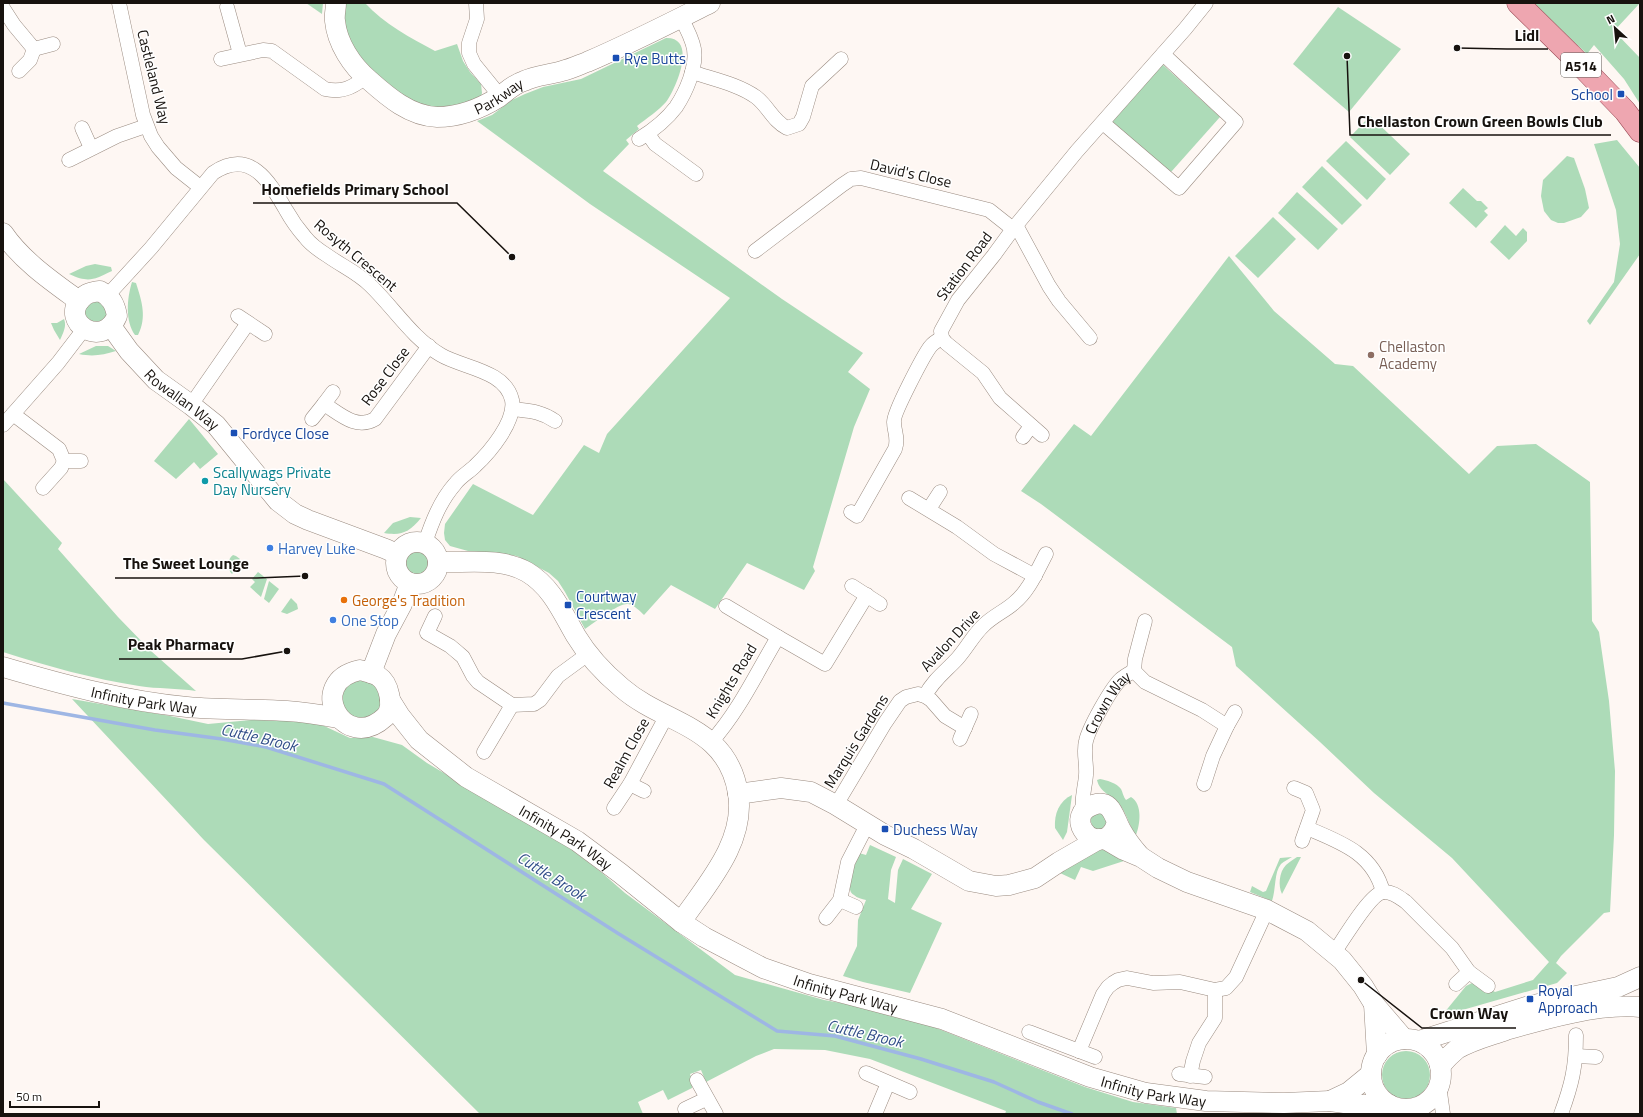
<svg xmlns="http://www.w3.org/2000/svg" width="1643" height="1117" font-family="'Titillium Web',sans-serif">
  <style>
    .green { fill: #addbb8 }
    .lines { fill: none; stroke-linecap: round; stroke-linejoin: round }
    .stream { stroke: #9eb6e4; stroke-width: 3.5 }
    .street-casing { stroke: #9a8b80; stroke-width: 15 }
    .secondary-casing { stroke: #9a8b80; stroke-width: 21 }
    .primary-casing { stroke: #9b4b56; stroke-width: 23 }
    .street { stroke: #fff; stroke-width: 14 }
    .secondary { stroke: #fff; stroke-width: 20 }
    .primary { stroke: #eea6b0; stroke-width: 22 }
    .transit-dot { fill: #1a4fb4; stroke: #fff; stroke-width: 1.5 }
    .education-dot { fill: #8d6e63; stroke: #fff; stroke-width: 1.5 }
    .culture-dot { fill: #0f9aa8; stroke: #fff; stroke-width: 1.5 }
    .shop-dot { fill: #3f7fe0; stroke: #fff; stroke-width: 1.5 }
    .food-dot { fill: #e8710a; stroke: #fff; stroke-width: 1.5 }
    .labels { text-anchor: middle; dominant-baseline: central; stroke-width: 3; stroke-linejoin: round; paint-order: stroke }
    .shield { fill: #fff; stroke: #5d5956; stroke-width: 1 }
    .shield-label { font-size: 14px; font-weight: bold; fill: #17120e }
    .transit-label { font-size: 15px; fill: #164399; stroke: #fff; text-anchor: start }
    .street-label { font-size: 15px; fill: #17120e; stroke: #fff }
    .education-label { font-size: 15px; fill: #785e54; stroke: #fff; text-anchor: start }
    .culture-label { font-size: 15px; fill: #0d838f; stroke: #fff; text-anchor: start }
    .shop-label { font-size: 15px; fill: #366cbe; stroke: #fff; text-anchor: start }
    .food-label { font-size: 15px; fill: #c56008; stroke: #fff; text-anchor: start }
    .water-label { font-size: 16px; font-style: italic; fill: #325089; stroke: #fff }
    .leader { fill: none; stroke: #17120e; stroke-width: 1.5 }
    .callout-dot { fill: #17120e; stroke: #fff; stroke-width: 1.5 }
    .callout-label { font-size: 16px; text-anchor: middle; font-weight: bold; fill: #17120e; stroke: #fff; stroke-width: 3; stroke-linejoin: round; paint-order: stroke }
  </style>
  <rect width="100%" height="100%" fill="#fef7f3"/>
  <g class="green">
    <polygon points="306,3 323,3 322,14"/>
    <path d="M 343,3 L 365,3 C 384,24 411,38 435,51 L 457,44 L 463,61 L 470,72 L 481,84 L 482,93 L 480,100 L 474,103 L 440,108 L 408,101 L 396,93 L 356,55 L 345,28 Z"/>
    <polygon points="1533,3 1640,3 1614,31 1640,58 1640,104 1624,79 1594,45 1587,54"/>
    <polygon points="1338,7 1401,49 1349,112 1293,64"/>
    <path d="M 666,38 C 698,37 676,89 666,102 C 658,111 647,118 637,126 L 639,129 L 626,140 L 629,144 L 603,171 L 782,299 L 863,353 L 848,372 L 870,389 L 854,427 L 813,567 L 815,571 L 804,590 L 747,563 L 715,609 L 671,585 L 644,615 C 640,611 634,605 628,604 C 618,603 594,623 585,629 L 565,592 L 558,581 L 549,573 L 517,556 L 468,551 L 450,546 L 445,540 L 444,533 L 445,524 L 473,484 L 533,515 L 584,445 L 599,453 L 607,434 L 730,298 L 590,204 L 477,121 L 492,115 L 512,100 L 525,94 L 543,87 L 581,79 Z"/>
    <polygon points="1162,64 1220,117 1171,172 1111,122"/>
    <polygon points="1370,116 1410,154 1390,175 1350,137"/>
    <polygon points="1617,140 1640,168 1640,254 1590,325 1587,321 1614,282 1620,244 1616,210 1594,144"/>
    <polygon points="1346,141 1386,179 1367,200 1326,161"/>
    <polygon points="1567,156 1574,158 1585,189 1589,208 1581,217 1564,223 1558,223 1551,220 1544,211 1541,196 1543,180"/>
    <polygon points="1322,166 1362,205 1342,225 1302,187"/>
    <polygon points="1463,188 1477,201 1481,201 1488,208 1484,211 1488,215 1476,228 1449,203"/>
    <polygon points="1297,192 1338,229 1318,250 1278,213"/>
    <polygon points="1273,217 1296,239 1258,278 1235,256"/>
    <polygon points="1505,225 1516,236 1523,228 1527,232 1527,241 1509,260 1490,242"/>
    <polygon points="1229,256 1274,311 1335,364 1353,366 1469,474 1497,446 1536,444 1590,482 1592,621 1599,632 1609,701 1615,771 1614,835 1610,912 1604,913 1561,956 1556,963 1567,973 1557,983 1452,1013 1444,1013 1466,986 1476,981 1495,992 1533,980 1549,962 1452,858 1374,793 1320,742 1236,666 1232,647 1041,504 1021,491 1074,424 1091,436"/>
    <path d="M 95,264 L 111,267 L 112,271 C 93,280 89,283 69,274 L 86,266 Z"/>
    <path d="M 132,282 L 136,283 C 142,302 147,317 138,335 L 135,335 C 125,321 127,298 132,282 Z"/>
    <polygon points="95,298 108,308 106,318 95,324 84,316 87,302"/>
    <path d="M 64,319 C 67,326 63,333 60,340 L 54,330 L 51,323 L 57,323 Z"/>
    <path d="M 96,346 L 108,346 L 116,351 C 103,355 93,357 79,354 Z"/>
    <polygon points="189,419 218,454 200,469 194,462 176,479 154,461"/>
    <path d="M 3,479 L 62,543 L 58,549 L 118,617 L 151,651 L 196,691 C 177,688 158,689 139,686 C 93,679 47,666 3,652 Z"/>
    <path d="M 410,517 L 421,518 C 409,532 402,536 384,533 L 393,523 Z"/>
    <circle cx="416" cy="562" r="13"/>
    <path d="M 233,555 L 236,556 L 240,559 L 236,565 L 237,567 L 232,574 C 227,569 227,559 233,555 Z"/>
    <polygon points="258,572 267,579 261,597 250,587 255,582 252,579"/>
    <polygon points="269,581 279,589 269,603 264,599"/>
    <polygon points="291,598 297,604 298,609 287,614 281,612"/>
    <polygon points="366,679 379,689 381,706 374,716 359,720 343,710 342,691 350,681"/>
    <polygon points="72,699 170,716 208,724 251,720 294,721 322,725 350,738 373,737 402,745 427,763 567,846 601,872 625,893 735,975 824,1000 901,1014 1085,1087 1133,1102 1176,1108 1177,1114 1005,1114 1006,1111 870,1059 825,1050 774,1049 756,1056 706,1082 701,1070 690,1074 693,1082 692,1088 668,1100 663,1090 638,1102 643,1114 480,1114 204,840"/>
    <path d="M 1100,779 C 1106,780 1117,783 1121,789 C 1123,793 1123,796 1126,800 L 1131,797 C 1143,804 1140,825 1136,835 C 1129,826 1127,814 1120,805 C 1112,795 1100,793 1097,780 Z"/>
    <path d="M 1072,795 L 1067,832 L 1063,840 L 1055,828 C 1054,814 1059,801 1072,795 Z"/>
    <polygon points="1100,812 1107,819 1106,827 1094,831 1089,816"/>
    <path d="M 870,845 L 896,857 L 891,870 L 888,899 L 895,903 L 898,870 L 903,859 L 932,874 L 911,909 L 942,923 L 910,993 L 863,982 L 843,976 L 857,946 L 858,920 L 866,900 C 862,899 857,898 854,895 C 843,889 856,863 859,853 L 866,855 Z"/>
    <polygon points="1099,848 1108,849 1127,860 1093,871 1081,867 1075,880 1060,873"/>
    <path d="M 1292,857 C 1289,859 1284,861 1281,864 C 1274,872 1276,890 1272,901 L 1250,892 L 1252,886 L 1263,892 L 1266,891 L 1280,858 Z"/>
    <path d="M 1297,857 L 1301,857 L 1282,894 C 1278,886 1279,872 1286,865 C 1289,862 1293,860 1297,857 Z"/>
    <circle cx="1406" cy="1075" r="24"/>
  </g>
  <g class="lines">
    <polyline class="stream" points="3,703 155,730 222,739 266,747 384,784 619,934 777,1031 835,1036 921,1059 994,1082 1038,1102 1072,1114"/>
    <defs>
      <g id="street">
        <polyline points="119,3 143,115 151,136 158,147 176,168 200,187"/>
        <polyline points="476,3 477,19 469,43 469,53 474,64 500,96"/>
        <polyline points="227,7 240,54"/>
        <polyline points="3,8 14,25 34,49 30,60 19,71"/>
        <polyline points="34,49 53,44"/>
        <path d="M 221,59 L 263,50 L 272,51 L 325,89 C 341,93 353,88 365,77"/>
        <path d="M 692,72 C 712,79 738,84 756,97 C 768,106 773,121 787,128 L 799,124 L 803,117 L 812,86 L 841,59"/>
        <polyline points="1103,123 1179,188 1236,122 1163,54"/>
        <polyline points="82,128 91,148"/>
        <polyline points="648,134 655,144 696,174"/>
        <path d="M 639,139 C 652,131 667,119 676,107 C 686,92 697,67 694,49 C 692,38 686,27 681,18"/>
        <polyline points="69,160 117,136 146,126"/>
        <polyline points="1016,225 1049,286 1059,301 1090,338"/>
        <polyline points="755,251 842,185 851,179 861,178 989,210 1013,229"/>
        <path d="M 108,295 L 151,248 L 213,173 C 250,148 269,181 286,210 C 291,219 298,229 305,237 C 311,245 320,251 328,256 C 342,266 358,273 370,285 C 394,308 412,338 441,355 C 463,368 505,370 512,400 C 516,421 490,452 475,466 C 469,472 460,477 455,484 C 440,501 432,522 425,543"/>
        <polyline points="238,316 265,334"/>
        <polyline points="324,404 333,392"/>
        <polyline points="191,405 248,323"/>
        <path d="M 513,409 C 529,411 541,411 555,421"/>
        <path d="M 312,419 L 324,404 C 340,414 356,430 375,419 L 429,346"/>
        <polyline points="3,425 13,414"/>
        <polyline points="1042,435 1000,398 983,373 946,343 942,338 941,331 958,300 994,255 1013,229 1077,151 1185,29 1206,3"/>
        <polyline points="1023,437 1031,426"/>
        <polyline points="64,461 81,461"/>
        <polyline points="43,488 61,468 64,461 59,449 13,414 58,363 84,329"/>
        <polyline points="909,498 957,527 994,554 1035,576"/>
        <polyline points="929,509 940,492"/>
        <path d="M 851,512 L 857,516 L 895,449 C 899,438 894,432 894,422 C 893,413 924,355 930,347 C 933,343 938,340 942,338"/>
        <polyline points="852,586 880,604"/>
        <polyline points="435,616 427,633 450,646 456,651 463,657 473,676 478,682 512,705 534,704 540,700 558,676 588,654"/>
        <polyline points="778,637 825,664 867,595"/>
        <polyline points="1134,671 1135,659 1145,621"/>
        <path d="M 925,696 C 933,680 946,671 957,659 C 967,648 973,635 984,625 C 993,616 1005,611 1014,603 C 1029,591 1037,571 1046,554"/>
        <polyline points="1227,726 1235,712"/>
        <polyline points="960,739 971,714"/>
        <path d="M 712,741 C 739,711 757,672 778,637 L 726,606"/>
        <polyline points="484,752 512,705"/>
        <polyline points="630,784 644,791"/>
        <polyline points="1294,788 1306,793 1313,810 1302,841"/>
        <polyline points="836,805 885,723 900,701 906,697 918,694 925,696 931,700 945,716 965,728"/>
        <polyline points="614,808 630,784 667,715"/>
        <path id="s1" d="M 1083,812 C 1081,798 1085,788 1086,775 C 1087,764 1083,752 1086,741 C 1089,728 1111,688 1121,679 C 1125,676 1129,673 1134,671 L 1145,682 L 1202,710 L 1227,726 L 1213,756 L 1204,784"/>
        <path d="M 1307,828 C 1340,842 1373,853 1383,892"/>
        <polyline points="840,900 856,907"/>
        <polyline points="826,918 840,900 848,862 867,825"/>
        <path d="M 1334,953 C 1343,940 1370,894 1383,892 C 1392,891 1399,897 1406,902 L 1452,948 L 1469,972 L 1488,986"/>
        <polyline points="1456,984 1469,972"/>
        <polyline points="1029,1032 1095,1057"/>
        <polyline points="1079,1051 1103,994 1108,987 1113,983 1118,980 1127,978 1153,983 1180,982 1215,990 1226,988 1236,977 1267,910"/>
        <polyline points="1576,1056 1596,1057"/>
        <polyline points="866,1073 910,1092"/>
        <polyline points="1179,1074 1205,1077"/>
        <polyline points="1190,1076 1193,1061 1199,1043 1215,1018 1215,990"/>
        <polyline points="697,1080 716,1114"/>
        <polyline points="1439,1085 1443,1114"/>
        <polyline points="685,1109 706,1099"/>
        <polyline points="1411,1109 1419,1114"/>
        <polyline points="875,1114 888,1083"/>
        <path d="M 1561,1114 C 1572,1084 1576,1067 1576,1035"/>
      </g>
      <g id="secondary">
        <path id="s2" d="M 336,3 C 336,9 334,15 335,21 C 337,43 352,66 369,80 C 388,97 410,116 437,117 C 460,117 480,109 499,97 C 507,91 514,84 524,81 C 536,75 549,75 562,71 C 571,69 579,65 587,62 C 629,44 670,23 710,3"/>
        <path d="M 3,233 C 22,261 53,282 79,301"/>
        <path d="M 100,291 C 111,297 115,304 117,316 C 103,350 59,322 81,299 C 86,293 92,292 100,291 Z"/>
        <path id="s3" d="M 111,326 L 129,351 L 156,380 L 191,405 L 216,425 L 278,501 L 295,514 L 308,520 L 386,549 L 397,554"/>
        <circle cx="417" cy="563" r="21"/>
        <path d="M 438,562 C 467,563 501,557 527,572 C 552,587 562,612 576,636 C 588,656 604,673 622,688 C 665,725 727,725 738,793 C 746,842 707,884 681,922"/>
        <path id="s4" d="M 3,667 C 64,685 124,701 187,707 C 220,710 254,709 287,711 C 304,712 322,715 338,718"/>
        <path d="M 360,670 C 367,672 373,673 378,676 C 389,683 395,707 385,717 C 344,755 304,682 360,670 Z"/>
        <polyline points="371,673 386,634 402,604 410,583"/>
        <path id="s5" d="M 390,700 L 400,716 L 419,740 L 466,777 L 577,841 L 620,873 L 681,922 L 704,937 L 763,968 L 809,984 L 942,1019 L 1090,1077 L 1146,1093 L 1206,1101 L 1284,1103 L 1330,1101 L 1359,1105 L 1390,1105"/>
        <polyline points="738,794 781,788 811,792 836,805 885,835 914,849 969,881 996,886 1009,885 1035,878 1059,862 1099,839"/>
        <path d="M 1117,821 C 1116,827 1114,832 1109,836 C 1089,851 1065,815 1093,805 C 1112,798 1114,818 1121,830 C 1126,839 1132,847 1139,855"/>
        <polyline points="1105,839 1122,849 1141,857 1158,868 1187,882 1267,910 1307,931 1342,960 1363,986 1374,1004 1404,1039"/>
        <polyline points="1374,1004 1377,1055"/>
        <circle cx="1406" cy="1074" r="35"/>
        <polyline points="1419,1041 1529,1006 1618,987 1640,977"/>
        <path d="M 1440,1066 C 1445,1060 1451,1054 1457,1049 C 1472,1040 1489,1036 1506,1030 C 1544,1019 1600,1003 1640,1007"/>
        <polyline points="1330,1101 1349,1092 1371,1074"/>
      </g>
      <polyline id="primary" points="1518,3 1570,54 1625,111 1640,131"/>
    </defs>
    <use href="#street" class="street-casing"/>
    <use href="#secondary" class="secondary-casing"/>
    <use href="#primary" class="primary-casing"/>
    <use href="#street" class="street"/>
    <use href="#secondary" class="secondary"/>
    <use href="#primary" class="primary"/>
  </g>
  <g class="transit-dot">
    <rect x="612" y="54" width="8" height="8" rx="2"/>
    <rect x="1617" y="90" width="8" height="8" rx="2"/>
    <rect x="230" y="429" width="8" height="8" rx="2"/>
    <rect x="564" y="601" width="8" height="8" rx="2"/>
    <rect x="881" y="825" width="8" height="8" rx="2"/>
    <rect x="1526" y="995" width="8" height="8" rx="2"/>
  </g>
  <circle class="education-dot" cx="1371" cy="355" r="4"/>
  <circle class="culture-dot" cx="205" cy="481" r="4"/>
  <g class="shop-dot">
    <circle cx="270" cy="548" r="4"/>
    <circle cx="333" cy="620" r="4"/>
  </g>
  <circle class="food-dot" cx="344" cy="600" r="4"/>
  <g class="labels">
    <rect class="shield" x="1561" y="53" width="40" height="24" rx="3"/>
    <g class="shield-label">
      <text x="1581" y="65">A514</text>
    </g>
    <g class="transit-label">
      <text x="624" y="58">Rye Butts</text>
      <text x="1613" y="94" text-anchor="end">School</text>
      <text x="242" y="433">Fordyce Close</text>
      <text x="576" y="596">Courtway<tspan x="576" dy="17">Crescent</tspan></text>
      <text x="893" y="829">Duchess Way</text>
      <text x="1538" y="990">Royal<tspan x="1538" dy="17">Approach</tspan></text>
    </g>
    <g class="street-label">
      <text transform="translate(154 77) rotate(76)">Castleland Way</text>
      <text stroke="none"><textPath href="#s2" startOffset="233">Parkway</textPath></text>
      <text transform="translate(911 173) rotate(13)">David's Close</text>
      <text transform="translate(356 255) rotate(40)">Rosyth Crescent</text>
      <text transform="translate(964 266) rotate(-53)">Station Road</text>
      <text transform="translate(385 376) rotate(-53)">Rose Close</text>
      <text stroke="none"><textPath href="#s3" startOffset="103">Rowallan Way</textPath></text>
      <text transform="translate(950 640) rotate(-47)">Avalon Drive</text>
      <text transform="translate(731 681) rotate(-59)">Knights Road</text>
      <text stroke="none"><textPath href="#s4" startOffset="145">Infinity Park Way</textPath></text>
      <text stroke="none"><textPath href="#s1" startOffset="116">Crown Way</textPath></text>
      <text transform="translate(856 741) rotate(-58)">Marquis Gardens</text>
      <text transform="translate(626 753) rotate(-61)">Realm Close</text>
      <text stroke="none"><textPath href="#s5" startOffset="226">Infinity Park Way</textPath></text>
      <text stroke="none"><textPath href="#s5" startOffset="550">Infinity Park Way</textPath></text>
      <text stroke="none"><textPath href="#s5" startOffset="874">Infinity Park Way</textPath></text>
    </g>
    <g class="education-label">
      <text x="1379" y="346">Chellaston<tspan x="1379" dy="17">Academy</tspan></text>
    </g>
    <g class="culture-label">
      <text x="213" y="472">Scallywags Private<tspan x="213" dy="17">Day Nursery</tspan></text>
    </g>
    <g class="shop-label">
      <text x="278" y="548">Harvey Luke</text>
      <text x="341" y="620">One Stop</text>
    </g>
    <g class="food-label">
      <text x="352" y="600">George's Tradition</text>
    </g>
    <g class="water-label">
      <text transform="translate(259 737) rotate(13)">Cuttle Brook</text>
      <text transform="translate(552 876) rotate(32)">Cuttle Brook</text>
      <text transform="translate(865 1033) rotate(13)">Cuttle Brook</text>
    </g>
  </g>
  <path class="leader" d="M1457 48L1507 49H1548M1347 56L1350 135H1611M512 257L457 203H253M305 576L257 578H115M287 651L242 659H119M1361 980L1422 1028H1516"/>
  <g class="callout-dot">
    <circle cx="1457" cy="48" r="4"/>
    <circle cx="1347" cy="56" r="4"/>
    <circle cx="512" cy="257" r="4"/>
    <circle cx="305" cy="576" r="4"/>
    <circle cx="287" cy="651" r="4"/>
    <circle cx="1361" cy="980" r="4"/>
  </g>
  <g class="callout-label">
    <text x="1527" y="41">Lidl</text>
    <text x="1480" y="127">Chellaston Crown Green Bowls Club</text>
    <text x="355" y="195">Homefields Primary School</text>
    <text x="186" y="569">The Sweet Lounge</text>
    <text x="181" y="650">Peak Pharmacy</text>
    <text x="1469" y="1019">Crown Way</text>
  </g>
  <rect width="1643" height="1117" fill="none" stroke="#17120e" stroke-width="8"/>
  <g transform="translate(1615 28) rotate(333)" stroke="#ffffff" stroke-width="3" paint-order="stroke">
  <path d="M0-3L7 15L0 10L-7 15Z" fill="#17120e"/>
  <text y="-6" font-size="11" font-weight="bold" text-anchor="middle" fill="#17120e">N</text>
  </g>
  <path d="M10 1101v6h89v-6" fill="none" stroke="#17120e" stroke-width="2"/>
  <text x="16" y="1101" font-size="12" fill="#17120e" stroke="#ffffff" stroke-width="3" paint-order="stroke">50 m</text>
</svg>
